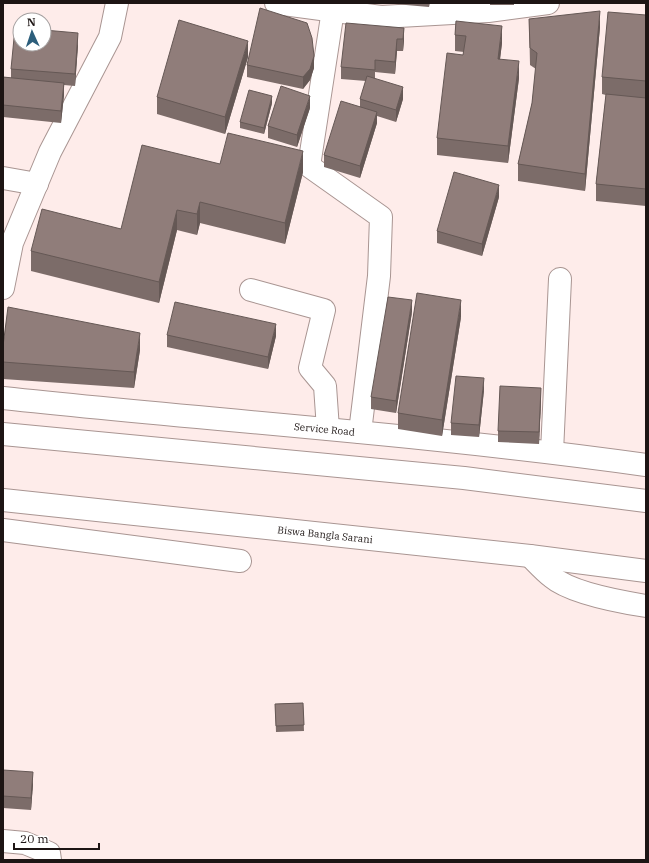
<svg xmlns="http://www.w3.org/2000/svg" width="649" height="863" font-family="'IBM Plex Serif',serif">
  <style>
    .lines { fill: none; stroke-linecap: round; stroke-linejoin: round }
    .minor-casing { stroke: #a99592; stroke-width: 24 }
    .major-casing { stroke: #a99592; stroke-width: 24 }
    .minor { stroke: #fff; stroke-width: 22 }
    .major { stroke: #fff; stroke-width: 22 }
    .wall { fill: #7c6c69 }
    .shaded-wall { fill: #655855 }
    .building { fill: #907d7a; stroke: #655855 }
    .labels { text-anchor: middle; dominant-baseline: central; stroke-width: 3.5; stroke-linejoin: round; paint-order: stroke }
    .street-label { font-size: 10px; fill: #1d1514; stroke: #fff }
  </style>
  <rect width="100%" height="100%" fill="#feecea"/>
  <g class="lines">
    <defs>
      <g id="minor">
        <polyline points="276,3 381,17 488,11 548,3"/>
        <polyline points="333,10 309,166 381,217 379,276 360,432"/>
        <polyline points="3,178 37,184"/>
        <polyline points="3,288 12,243 50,152 110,37 117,3"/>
        <polyline points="251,290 324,310 310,368 325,386 328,429"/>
        <path id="s1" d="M 3,398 C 217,421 433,435 646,465"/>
        <polyline points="552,452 560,279"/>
        <polyline points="3,530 240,561"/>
        <path d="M 530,556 C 537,563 544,571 552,577 C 571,593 621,602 646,606"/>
        <polyline points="3,841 25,843 49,853 50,860"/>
      </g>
      <g id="major">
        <polyline points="3,434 464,478 646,501"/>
        <path id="s2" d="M 3,500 L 530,556 L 646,571"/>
      </g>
    </defs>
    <use href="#minor" class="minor-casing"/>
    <use href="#major" class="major-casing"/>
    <use href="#minor" class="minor"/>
    <use href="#major" class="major"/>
  </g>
  <g class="wall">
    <polygon points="383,3 430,3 429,7"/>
    <rect x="490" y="3" width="24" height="2"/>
    <polygon points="646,15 646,98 634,97 646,98 646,206 596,201 596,184 606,95 602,94 602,77"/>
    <polygon points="529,19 600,27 585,191 518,181 518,164 532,103 536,69 530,65"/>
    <polygon points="456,21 502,43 500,59 519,78 508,163 437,155 437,138 463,55 464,52 455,51 455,35"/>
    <polygon points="404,28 404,40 403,51 397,51 395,74 375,72 375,79 403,99 396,122 377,116 377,123 360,178 324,167 324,155 360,107 360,99 366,81 341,79 341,67"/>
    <polygon points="78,45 75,86 64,85 64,95 61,123 3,117 3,77 11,78 11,69"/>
    <polygon points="248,57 225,134 157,114 157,97"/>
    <polygon points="247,65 314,68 310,80 303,89 247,77"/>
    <polygon points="272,103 264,134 240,128 240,122"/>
    <polygon points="310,108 297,147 268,138 268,126"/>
    <polygon points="220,164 303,172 285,244 200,223 197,235 177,230 159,303 31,271 31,251 121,229"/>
    <polygon points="499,197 482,256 437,243 437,231"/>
    <polygon points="412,312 396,413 371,409 371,397"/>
    <polygon points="461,317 442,436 398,429 398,413"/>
    <polygon points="167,335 276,336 268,369 167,347"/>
    <polygon points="3,346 140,350 134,388 3,379"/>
    <polygon points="484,390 479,437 451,435 451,423"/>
    <polygon points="541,400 539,444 498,442 498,431"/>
    <polygon points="303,703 304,731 276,732 275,704"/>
    <polygon points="3,770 33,784 31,810 3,808"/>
  </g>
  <g class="shaded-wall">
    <polygon points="600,11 600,27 585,191 585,174"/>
    <polygon points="502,26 502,43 498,75 498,59"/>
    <polygon points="404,28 404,40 403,51 403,39"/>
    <polygon points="78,33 78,45 75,86 75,74"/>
    <polygon points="397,39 397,51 395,74 395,62"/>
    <polygon points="248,41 248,57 225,134 225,117"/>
    <polygon points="314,56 314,68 310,80 303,89 303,77"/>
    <polygon points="519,61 519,78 508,163 508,146"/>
    <polygon points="64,83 64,95 61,123 61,111"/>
    <polygon points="403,87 403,99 396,122 396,110"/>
    <polygon points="272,96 272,103 264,134 264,128"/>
    <polygon points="310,96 310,108 297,147 297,135"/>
    <polygon points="377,112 377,123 360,178 360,166"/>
    <polygon points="303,151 303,172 285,244 285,223"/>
    <polygon points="499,185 499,197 482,256 482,244"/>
    <polygon points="200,202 200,223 197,235 197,214"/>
    <polygon points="177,210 177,230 159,303 159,282"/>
    <polygon points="412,300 412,312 396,413 396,401"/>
    <polygon points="461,300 461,317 442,436 442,420"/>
    <polygon points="276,324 276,336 268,369 268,357"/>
    <polygon points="140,333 140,350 134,388 134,372"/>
    <polygon points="484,378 484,390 479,437 479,425"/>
    <polygon points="541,388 541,400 539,444 539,432"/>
    <polygon points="33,772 33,784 31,810 31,798"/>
  </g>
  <g class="building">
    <polygon points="260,8 307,23 312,38 314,56 310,69 303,77 247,65"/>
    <polygon points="600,11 585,174 518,164 532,103 537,53 530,48 529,19"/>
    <polygon points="608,12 646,15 646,81 602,77"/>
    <polygon points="179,20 248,41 225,117 157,97"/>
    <polygon points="456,21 502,26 498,59 519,61 508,146 437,138 447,53 463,55 466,36 455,35"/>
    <polygon points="346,23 404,28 403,39 397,39 395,62 375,60 375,70 341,67"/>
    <polygon points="15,28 20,28 20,44 44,44 44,30 78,33 75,74 11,69"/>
    <polygon points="367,76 403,87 396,110 360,99"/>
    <polygon points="3,77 64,83 61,111 3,105"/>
    <polygon points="281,86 310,96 297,135 268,126"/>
    <polygon points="249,90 272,96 264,128 240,122"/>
    <polygon points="606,94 646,98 646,189 596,184"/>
    <polygon points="341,101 377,112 360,166 324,155"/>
    <polygon points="228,133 303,151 285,223 200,202 197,214 177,210 159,282 31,251 42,209 121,229 142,145 220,164"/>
    <polygon points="454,172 499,185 482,244 437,231"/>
    <polygon points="417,293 461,300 442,420 398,413"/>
    <polygon points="388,297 412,300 396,401 371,397"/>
    <polygon points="175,302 276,324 268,357 167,335"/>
    <polygon points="8,307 140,333 134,372 3,362 3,346"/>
    <polygon points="456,376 484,378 479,425 451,423"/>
    <polygon points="500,386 541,388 539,432 498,431"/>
    <polygon points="303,703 304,725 276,726 275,704"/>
    <polygon points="3,770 33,772 31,798 3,796"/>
  </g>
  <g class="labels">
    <g class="street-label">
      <text stroke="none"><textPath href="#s1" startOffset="323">Service Road</textPath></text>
      <text stroke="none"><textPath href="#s2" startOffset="324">Biswa Bangla Sarani</textPath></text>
    </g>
  </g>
  <rect width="649" height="863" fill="none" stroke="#1d1514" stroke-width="8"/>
  <g transform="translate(32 32) rotate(357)"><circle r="19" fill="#ffffff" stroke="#a5a1a1"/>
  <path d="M0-3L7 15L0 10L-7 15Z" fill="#2c5e7b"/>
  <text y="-6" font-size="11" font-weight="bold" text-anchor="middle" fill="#1d1514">N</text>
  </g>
  <path d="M14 843v6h85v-6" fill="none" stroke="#1d1514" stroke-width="2"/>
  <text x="20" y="843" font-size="12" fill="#1d1514" stroke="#ffffff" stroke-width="3" paint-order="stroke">20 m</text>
</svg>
